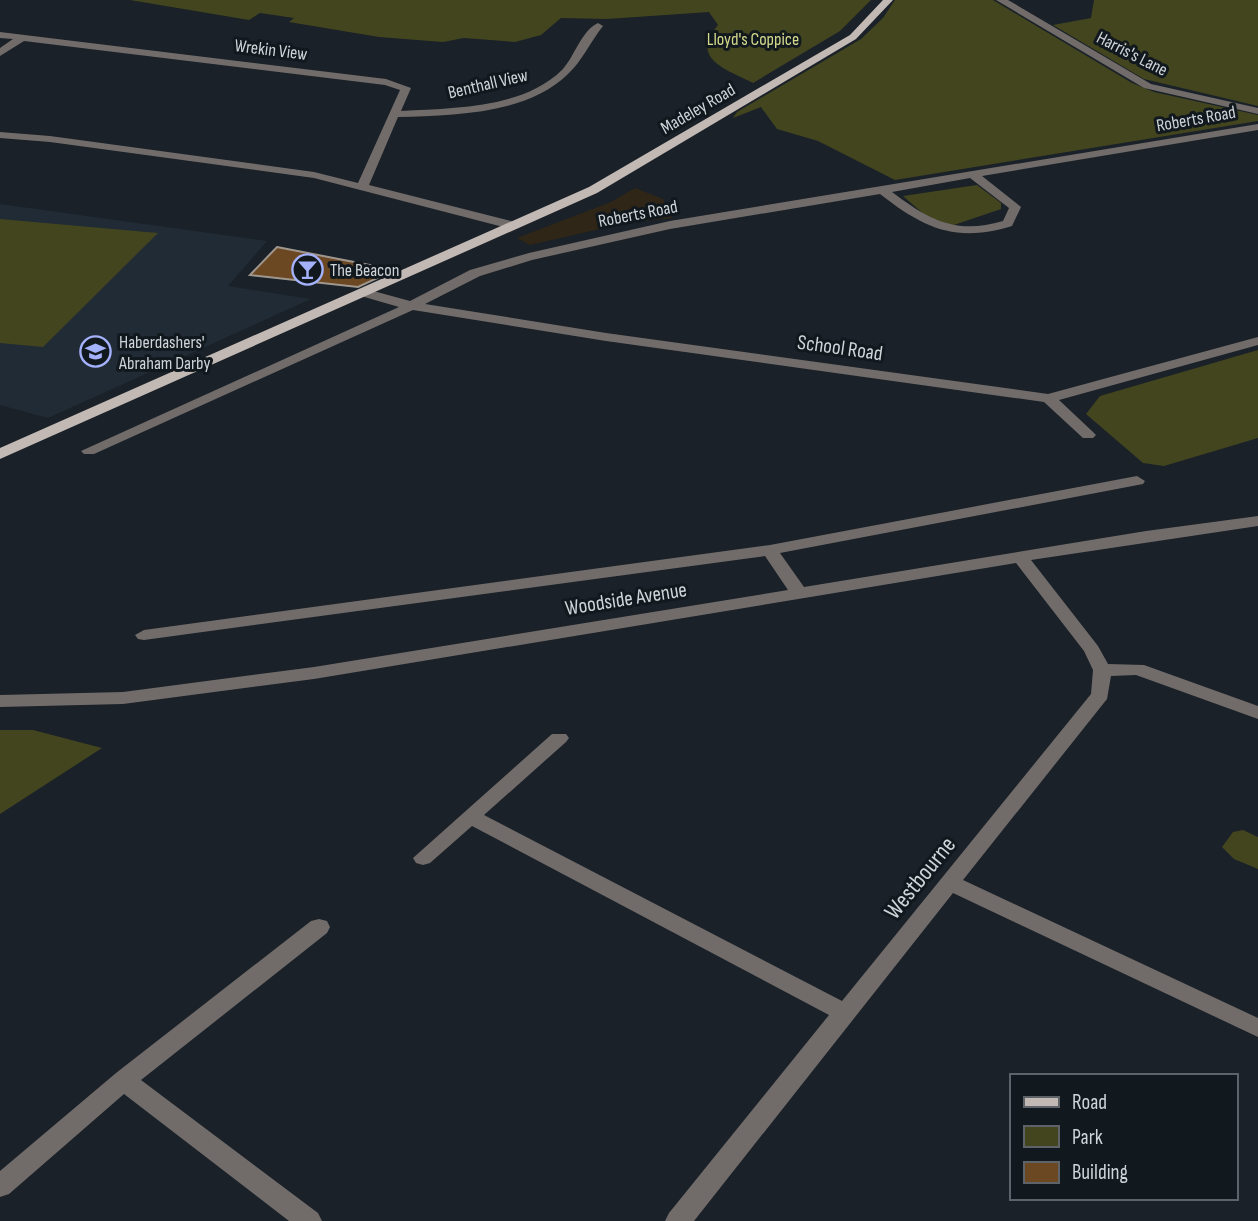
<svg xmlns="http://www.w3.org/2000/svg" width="1258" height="1221" font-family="'Sofia Sans Condensed',sans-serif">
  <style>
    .commercial { fill: #302617 }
    .built { fill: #202b35 }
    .green { fill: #43451f }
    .building { fill: #6b4822; stroke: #9f978e; stroke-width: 2 }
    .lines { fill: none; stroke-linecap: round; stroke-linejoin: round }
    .minor { fill: #716c6a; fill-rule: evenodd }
    .major { fill: #c3b9b4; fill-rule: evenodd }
    .labels { text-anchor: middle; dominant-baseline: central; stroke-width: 6; stroke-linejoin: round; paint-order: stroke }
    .far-park-label { font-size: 18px; fill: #d4da8c; stroke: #11181e }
    .far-street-label { font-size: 18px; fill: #cfd4d8; stroke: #11181e }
    .far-poi-label { font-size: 18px; fill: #cfd4d8; stroke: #11181e; text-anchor: start }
    .street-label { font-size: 21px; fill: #cfd4d8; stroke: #11181e }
    .near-street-label { font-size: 24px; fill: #cfd4d8; stroke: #11181e }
  </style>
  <rect width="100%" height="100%" fill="#1a2128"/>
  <polygon class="commercial" points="635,188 663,199 672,218 626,223 530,245 517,238 611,202"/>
  <polygon class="built" points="0,204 267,241 228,286 311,299 48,418 0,405"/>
  <g class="green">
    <path d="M 130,0 L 871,0 L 840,31 L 753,83 C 726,69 689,59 718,25 L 709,12 L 607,19 L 561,18 L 541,35 L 515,42 L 464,38 L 443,42 L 379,37 L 289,22 L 294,18 L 260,13 L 249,20 Z"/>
    <polygon points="895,0 993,0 1132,83 1154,92 1258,115 1258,121 895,180 818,141 777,129 761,107 733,118 737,112 861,39 883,18"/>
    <polygon points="1094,0 1258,0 1258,106 1144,79 1053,25 1091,18"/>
    <polygon points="977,185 1001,203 1001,209 951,226 927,217 903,196"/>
    <polygon points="0,219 158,233 43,347 0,343"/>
    <polygon points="1258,350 1258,438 1164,466 1143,463 1086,414 1100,396"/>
    <polygon points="0,730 33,730 102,748 0,814"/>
    <polygon points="1243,830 1258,837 1258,869 1234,859 1222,847 1233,832"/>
  </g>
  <polygon class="building" points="277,247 395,270 358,287 250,275"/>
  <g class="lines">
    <g class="minor">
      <polygon points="996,0 1008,0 1151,84 1258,108 1258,114 1144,88"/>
      <path d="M 598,23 L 603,26 C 591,41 582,61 568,74 C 526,115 453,115 398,117 L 369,185 L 515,222 L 517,225 L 511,229 L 314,178 L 50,142 L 0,138 L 0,132 L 50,136 L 314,172 L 358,183 L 400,90 L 385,85 L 24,41 L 0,56 L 0,48 L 13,39 L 0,38 L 0,32 L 386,79 L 411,88 L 401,111 C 453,108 522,109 562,70 C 575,56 581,31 598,23 Z"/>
      <path d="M 1258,124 L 1258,130 L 982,176 L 1021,207 L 1012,226 C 956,243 925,229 880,194 L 670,229 L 532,260 L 480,276 L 425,304 L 606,333 L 1048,394 L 1258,337 L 1258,345 L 1059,400 L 1093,432 L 1096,435 L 1093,438 L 1083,438 L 1044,402 L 606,341 L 413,310 L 94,454 L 84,454 L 81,451 L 399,307 L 361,296 L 361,290 L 366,289 L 410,301 L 470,270 L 529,253 L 670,221 ZM 970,178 L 1009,208 L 1003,221 C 956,235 929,220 892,192 Z"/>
      <polygon points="1137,476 1145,481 1143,484 780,553 804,587 1146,531 1258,516 1258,526 1031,560 1098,646 1108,664 1144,665 1258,706 1258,719 1136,675 1111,676 1107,699 963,880 1258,1018 1258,1037 953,893 694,1221 665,1221 669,1213 829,1015 472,826 430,863 423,865 416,863 413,858 552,734 566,734 569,738 566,742 484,815 842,1001 1091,694 1093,670 1084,651 1016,563 314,679 123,704 0,707 0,695 123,692 314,667 788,590 765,556 144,640 138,639 135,635 144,630 770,545"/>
      <polygon points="319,919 327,921 330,927 327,933 141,1080 318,1213 322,1221 289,1221 124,1094 9,1194 0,1197 0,1171 116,1073 311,921"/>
    </g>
    <polygon class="major" points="883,0 893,0 856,39 597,193 0,459 0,448 589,187 850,35"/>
  </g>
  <defs>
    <symbol id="bar-ring" viewBox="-11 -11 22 22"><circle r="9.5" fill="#11181e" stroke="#a4b1fc" stroke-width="1.5"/><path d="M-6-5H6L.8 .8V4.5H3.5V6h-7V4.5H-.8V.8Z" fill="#a4b1fc"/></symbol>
    <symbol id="school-ring" viewBox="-11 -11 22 22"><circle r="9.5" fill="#11181e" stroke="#a4b1fc" stroke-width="1.5"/><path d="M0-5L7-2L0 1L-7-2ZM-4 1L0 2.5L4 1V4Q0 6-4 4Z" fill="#a4b1fc"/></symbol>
  </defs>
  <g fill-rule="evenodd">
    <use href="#bar-ring" x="290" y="252" width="35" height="35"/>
    <use href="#school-ring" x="78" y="334" width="35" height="35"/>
  </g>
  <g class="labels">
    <g class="far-park-label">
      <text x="753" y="39">Lloyd's Coppice</text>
    </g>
    <g class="far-street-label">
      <text transform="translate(271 50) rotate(7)">Wrekin View</text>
      <text transform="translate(1132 54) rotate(27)">Harris's Lane</text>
      <text transform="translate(488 84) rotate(-13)">Benthall View</text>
      <text transform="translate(698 109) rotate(-30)">Madeley Road</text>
      <text transform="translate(1196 119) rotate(-10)">Roberts Road</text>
      <text transform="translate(638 214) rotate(-11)">Roberts Road</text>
    </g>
    <g class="far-poi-label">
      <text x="330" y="270">The Beacon</text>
      <text x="119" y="342">Haberdashers'<tspan x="119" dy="21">Abraham Darby</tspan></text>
    </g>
    <g class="street-label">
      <text transform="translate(840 348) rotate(8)">School Road</text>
      <text transform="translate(626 599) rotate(-9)">Woodside Avenue</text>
    </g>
    <g class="near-street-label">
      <text transform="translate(920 878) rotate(-51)">Westbourne</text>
    </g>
  </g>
  <rect x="1010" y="1074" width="228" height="126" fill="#11181e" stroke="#5d6368" stroke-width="2"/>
  <rect x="1024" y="1097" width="35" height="10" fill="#c3b9b4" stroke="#5d6368" stroke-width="2"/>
  <text x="1072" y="1109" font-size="21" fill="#cfd4d8">Road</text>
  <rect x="1024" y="1126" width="35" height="21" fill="#43451f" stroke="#5d6368" stroke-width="2"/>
  <text x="1072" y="1144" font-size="21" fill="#cfd4d8">Park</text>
  <rect x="1024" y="1162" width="35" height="21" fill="#6b4822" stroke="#5d6368" stroke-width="2"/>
  <text x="1072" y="1179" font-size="21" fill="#cfd4d8">Building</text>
</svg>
